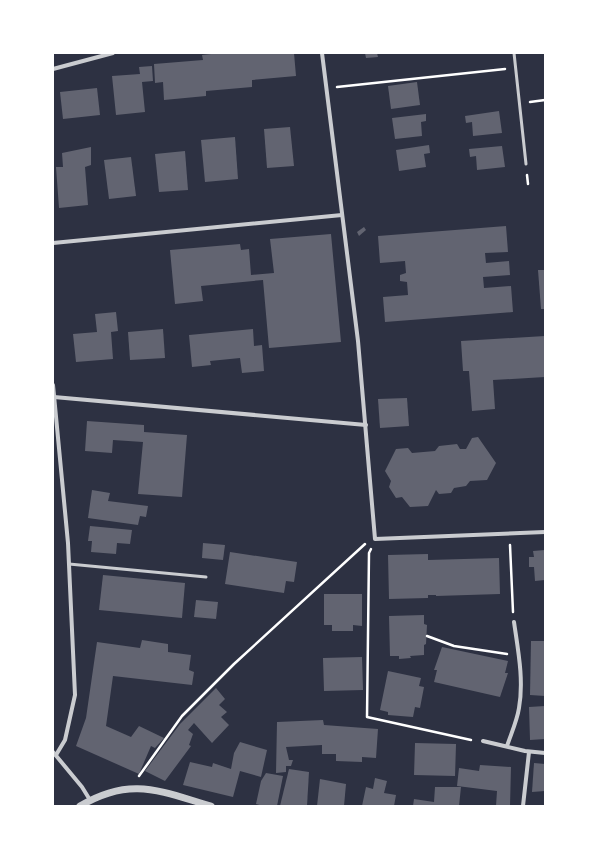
<svg xmlns="http://www.w3.org/2000/svg" width="598" height="859" font-family="Karla,sans-serif">
  <style>
    .building { fill: #626471 }
    .lines { fill: none; stroke-linecap: round; stroke-linejoin: round }
    .path { stroke: #fff; stroke-width: 2.5 }
    .service { stroke: #caccd0; stroke-width: 3 }
    .minor { stroke: #caccd0; stroke-width: 4 }
    .tertiary { stroke: #caccd0; stroke-width: 7 }
  </style>
  <rect width="100%" height="100%" fill="#2d3142"/>
  <g class="building">
    <polygon points="220,53 294,53 296,76 252,80 252,87 206,91 206,96 164,100 163,82 155,83 154,64 203,60 202,55"/>
    <polygon points="365,53 377,53 378,57 366,58"/>
    <polygon points="152,66 153,81 142,82 145,112 116,115 112,76 140,74 139,67"/>
    <polygon points="417,82 420,105 391,109 388,86"/>
    <polygon points="97,88 100,115 63,119 60,92"/>
    <polygon points="499,111 502,133 473,136 472,122 466,123 465,116"/>
    <polygon points="426,114 426,121 421,122 422,136 395,139 392,118"/>
    <polygon points="290,127 294,166 267,168 264,129"/>
    <polygon points="235,137 238,179 205,182 201,140"/>
    <polygon points="429,145 430,153 424,154 426,167 399,171 396,150"/>
    <polygon points="502,146 505,167 477,170 476,156 470,157 469,149"/>
    <polygon points="91,147 91,165 85,167 88,205 59,208 56,167 63,167 62,153"/>
    <polygon points="185,151 188,190 159,192 155,154"/>
    <polygon points="131,157 136,196 109,199 104,160"/>
    <polygon points="506,226 508,252 485,253 486,263 509,261 510,275 483,277 484,288 511,286 513,312 385,322 383,297 408,295 407,282 400,281 400,275 406,273 405,261 380,263 378,236"/>
    <polygon points="364,227 366,230 359,236 357,232"/>
    <polygon points="331,234 341,342 269,348 263,280 201,286 203,301 175,304 170,250 240,244 241,250 249,249 251,275 274,273 270,239"/>
    <polygon points="538,270 545,270 545,309 541,309"/>
    <polygon points="116,312 118,331 111,332 113,359 76,362 73,334 97,332 95,314"/>
    <polygon points="163,329 165,358 130,360 128,332"/>
    <polygon points="253,329 254,346 262,345 264,371 242,373 240,358 210,361 211,365 192,367 189,335"/>
    <polygon points="545,336 545,377 493,380 495,409 472,411 469,371 463,371 461,341"/>
    <polygon points="407,398 409,426 380,428 378,399"/>
    <polygon points="87,421 144,425 144,432 187,435 182,497 138,494 143,442 113,440 112,453 85,451"/>
    <polygon points="478,437 496,463 487,480 470,481 466,486 454,488 451,493 439,494 436,490 428,506 410,507 402,497 396,498 389,487 391,481 385,471 396,449 408,448 412,453 435,451 439,446 457,444 460,449 466,449 472,438"/>
    <polygon points="92,490 110,493 108,501 148,506 146,517 140,516 138,525 88,518"/>
    <polygon points="90,526 132,530 130,544 117,543 116,554 91,552 92,541 88,541"/>
    <polygon points="203,543 225,545 223,560 202,558"/>
    <polygon points="545,550 545,580 535,581 534,567 529,567 529,557 534,557 533,551"/>
    <polygon points="230,552 297,562 294,582 286,581 284,593 225,584"/>
    <polygon points="428,554 428,560 499,558 500,594 436,596 436,595 428,595 428,598 389,599 388,555"/>
    <polygon points="103,575 185,583 182,618 99,610"/>
    <polygon points="324,594 362,594 362,626 353,625 353,631 332,631 332,625 324,625"/>
    <polygon points="196,600 218,602 216,619 194,617"/>
    <polygon points="424,615 424,624 427,625 426,644 424,645 424,655 410,656 411,658 399,659 399,656 390,656 389,616"/>
    <polygon points="142,640 168,644 168,652 191,655 189,670 194,672 192,685 113,676 106,726 131,737 139,726 164,738 155,748 151,746 139,774 76,746 86,718 97,642 140,648"/>
    <polygon points="531,641 545,641 545,696 530,695"/>
    <polygon points="442,647 508,661 505,673 508,673 500,697 434,682 437,670 434,670"/>
    <polygon points="362,657 363,690 324,691 323,658"/>
    <polygon points="388,671 421,678 419,686 424,687 420,708 415,707 413,717 388,715 388,712 380,710"/>
    <polygon points="216,688 225,699 219,705 227,712 221,717 229,725 212,743 194,723 188,730 193,734 189,745 191,746 165,781 145,771 180,724"/>
    <polygon points="545,706 545,739 530,740 529,707"/>
    <polygon points="323,720 324,725 378,729 376,758 362,757 362,762 336,761 336,754 322,754 322,745 286,747 289,760 293,760 291,766 286,766 286,772 276,773 277,722"/>
    <polygon points="240,742 267,750 261,777 240,771 233,797 183,785 190,762 212,767 213,763 231,769 234,753"/>
    <polygon points="415,743 456,744 455,776 414,775"/>
    <polygon points="534,763 545,764 545,791 532,792"/>
    <polygon points="480,765 511,767 510,806 496,806 497,791 457,786 459,768 479,771"/>
    <polygon points="289,769 309,772 307,806 280,806"/>
    <polygon points="266,773 283,776 277,806 263,806 256,804 261,781"/>
    <polygon points="375,778 387,781 384,793 396,795 394,806 362,806 366,787 373,789"/>
    <polygon points="320,779 346,784 344,806 317,806"/>
    <polygon points="435,787 461,787 459,806 413,806 414,799 434,802"/>
  </g>
  <g class="lines">
    <g class="path">
      <polyline points="337,87 505,69"/>
      <polyline points="530,102 545,100"/>
      <polyline points="527,175 528,184"/>
      <polyline points="510,545 513,612"/>
      <polyline points="371,549 369,553 367,717 471,740"/>
      <polyline points="427,636 454,646 507,654"/>
      <polyline points="139,776 182,716 234,664 365,544"/>
    </g>
    <g class="service">
      <polyline points="514,53 526,164"/>
      <polyline points="69,564 206,577"/>
    </g>
    <g class="minor">
      <polyline points="322,53 358,341 375,539 545,532"/>
      <polyline points="53,69 113,53"/>
      <polyline points="53,243 342,215"/>
      <polyline points="53,385 68,543 75,695 65,740 56,755"/>
      <polyline points="54,397 366,425"/>
      <polyline points="483,741 525,751 545,753"/>
      <path d="M 507,746 C 511,734 517,721 519,708 C 524,680 518,650 514,622"/>
      <polyline points="53,752 82,787 90,800"/>
      <polyline points="523,806 529,752"/>
    </g>
    <path class="tertiary" d="M 80,806 C 131,776 159,791 211,806"/>
  </g>
  <rect width="598" height="859" fill="none" stroke="#ffffff" stroke-width="108"/>
</svg>
